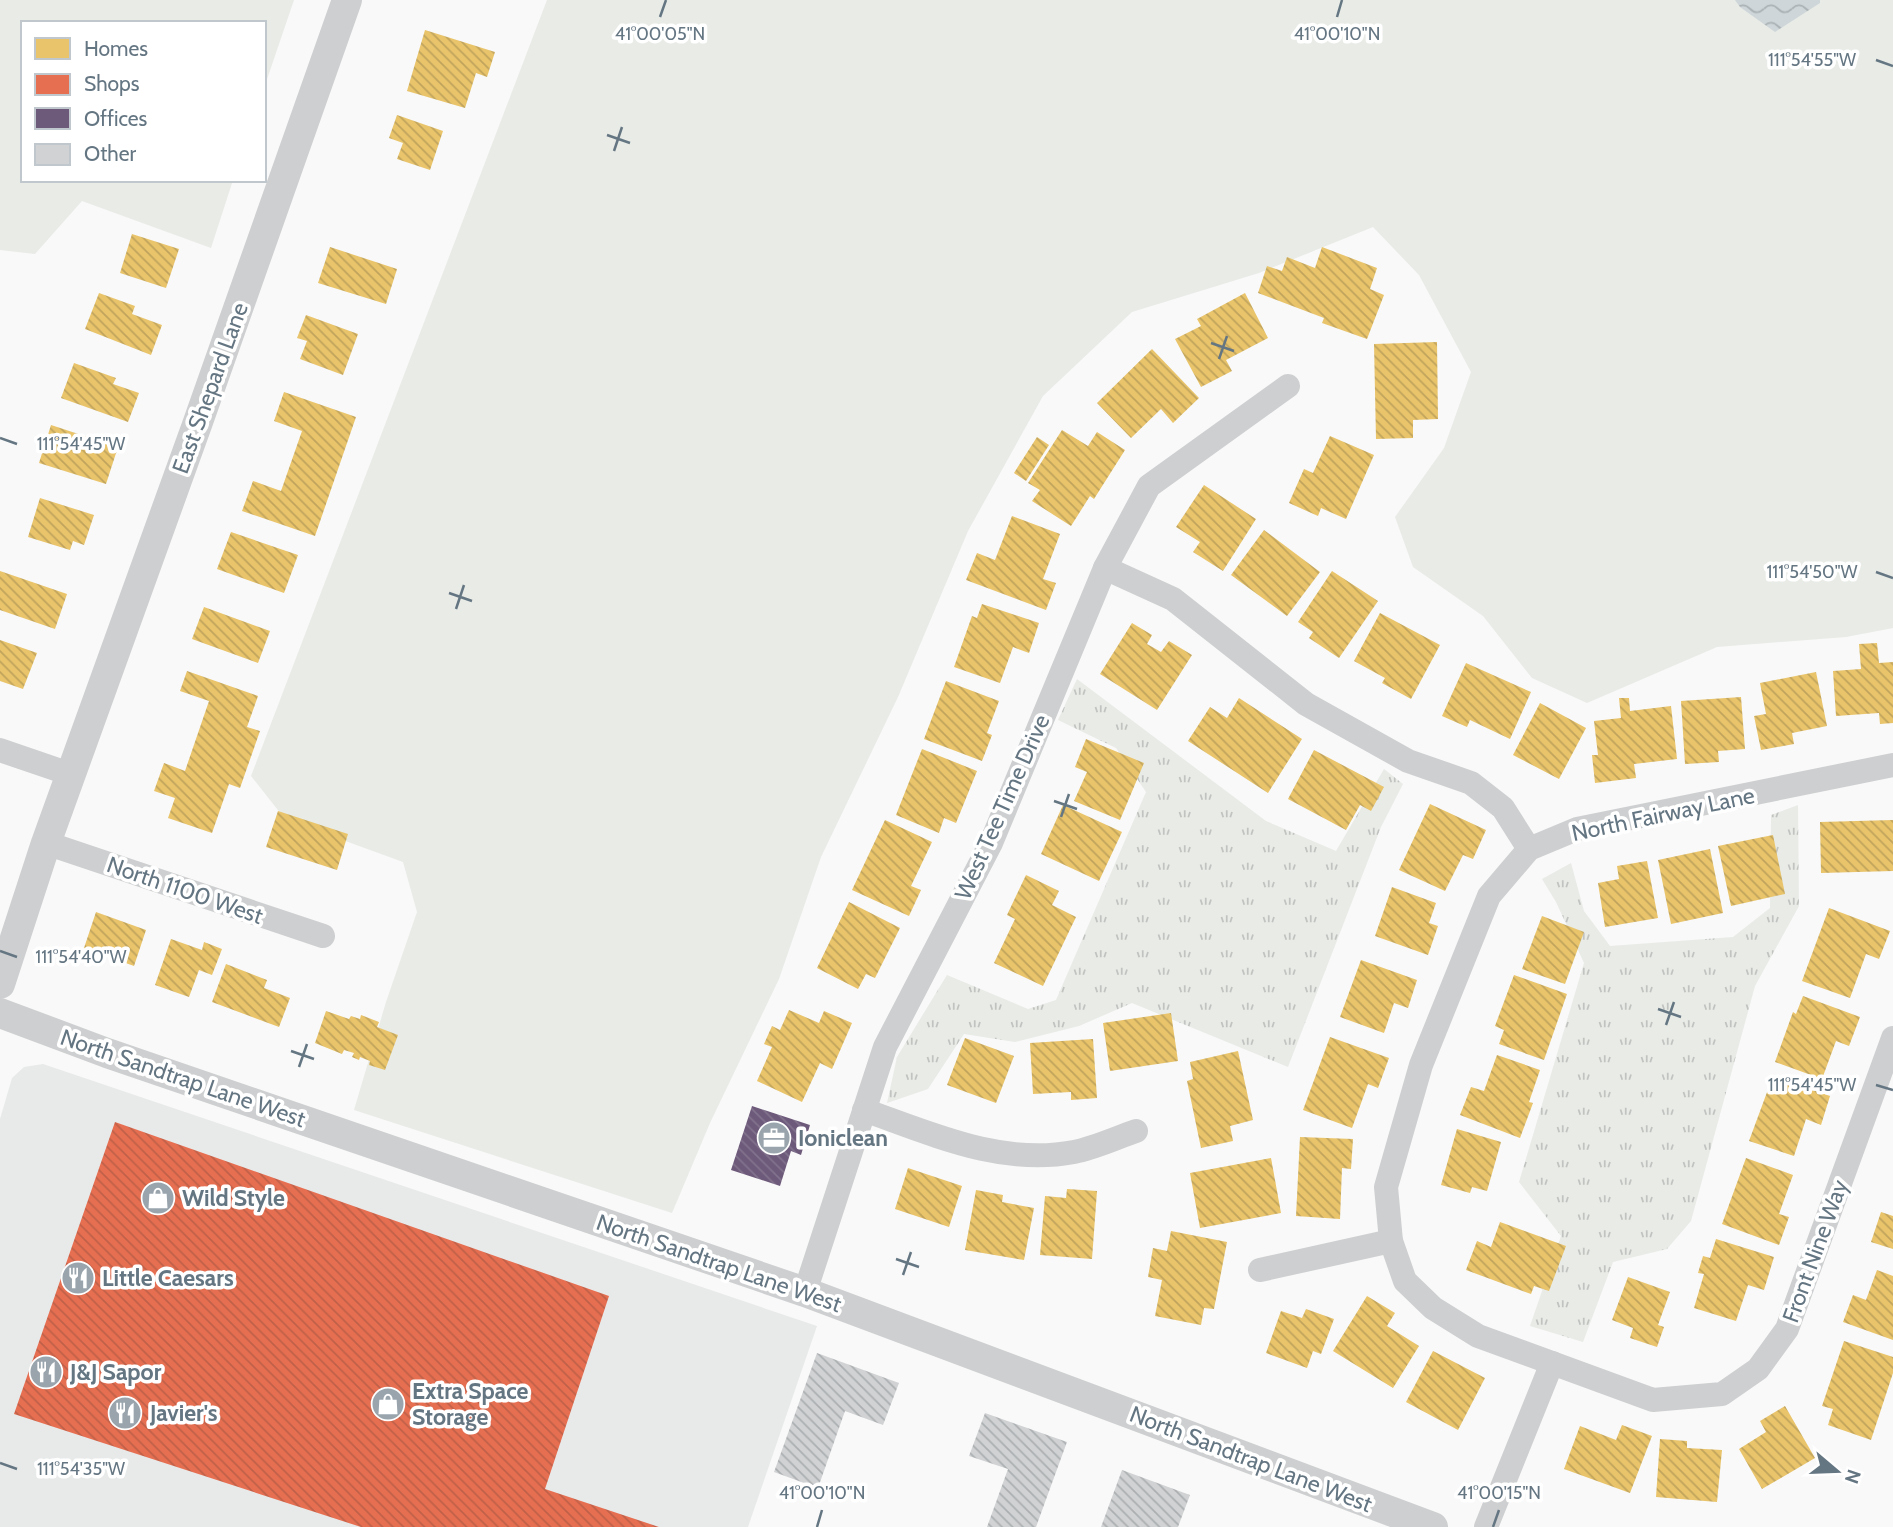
<svg xmlns="http://www.w3.org/2000/svg" width="1893" height="1527" font-family="Cabin,sans-serif">
  <style>
    .built { fill: #e8e9e9 }
    .green { fill: #e8ebe6 }
    .park { fill: url(#park-tufts) }
    .water { fill: url(#water-waves) }
    .homes { fill: url(#homes-back-hatch) }
    .shops { fill: url(#shops-back-hatch) }
    .offices { fill: url(#offices-back-hatch) }
    .building { fill: url(#building-back-hatch) }
    .lines { fill: none; stroke-linecap: round; stroke-linejoin: round }
    .minor { stroke: #cecfd0; stroke-width: 24 }
    .tertiary { stroke: #cecfd0; stroke-width: 30 }
    .ticks { fill: none; stroke: #657683; stroke-width: 2.5 }
    .labels { text-anchor: middle; dominant-baseline: central; stroke-width: 7; stroke-linejoin: round; paint-order: stroke }
    .street-label { font-size: 23px; fill: #657683; stroke: #fff }
    .poi-label { font-size: 23px; font-weight: bold; fill: #657683; stroke: #fff; text-anchor: start }
    .ticks-label { font-size: 18px; text-anchor: middle; fill: #657683; stroke: #fff; stroke-width: 7; stroke-linejoin: round; paint-order: stroke }
  </style>
  <defs>
    <pattern id="park-tufts" width="24" height="20" patternUnits="userSpaceOnUse" patternTransform="scale(1.75)"><rect width="24" height="20" fill="#e8ebe6"/><path d="M3 7l-1-3M5 7V3M7 7l1-3M15 17l-1-3M17 17v-4M19 17l1-3" fill="none" stroke="#c0c3c0"/></pattern>
    <pattern id="water-waves" width="16" height="10" patternUnits="userSpaceOnUse" patternTransform="scale(1.75)"><rect width="16" height="10" fill="#ced6d9"/><path d="M0 5q4-4 8 0t8 0" fill="none" stroke="#abb2b5"/></pattern>
    <pattern id="homes-back-hatch" width="6" height="6" patternUnits="userSpaceOnUse" patternTransform="scale(1.75)"><rect width="6" height="6" fill="#e9c46a"/><path d="M-1 5l2 2M0 0l6 6M5-1l2 2" fill="none" stroke="#c0a45d"/></pattern>
    <pattern id="shops-back-hatch" width="6" height="6" patternUnits="userSpaceOnUse" patternTransform="scale(1.75)"><rect width="6" height="6" fill="#e76f51"/><path d="M-1 5l2 2M0 0l6 6M5-1l2 2" fill="none" stroke="#bf6049"/></pattern>
    <pattern id="offices-back-hatch" width="6" height="6" patternUnits="userSpaceOnUse" patternTransform="scale(1.75)"><rect width="6" height="6" fill="#6d597a"/><path d="M-1 5l2 2M0 0l6 6M5-1l2 2" fill="none" stroke="#81728d"/></pattern>
    <pattern id="building-back-hatch" width="6" height="6" patternUnits="userSpaceOnUse" patternTransform="scale(1.75)"><rect width="6" height="6" fill="#d0d2d3"/><path d="M-1 5l2 2M0 0l6 6M5-1l2 2" fill="none" stroke="#acafb1"/></pattern>
  </defs>
  <rect width="100%" height="100%" fill="#f9f9f9"/>
  <polygon class="built" points="43,1064 817,1326 748,1527 0,1527 0,1119 12,1078 24,1067"/>
  <g class="green">
    <polygon points="0,0 294,0 264,88 264,23 23,23 23,180 233,180 211,248 82,201 35,254 0,250"/>
    <polygon points="547,0 1893,0 1893,628 1846,637 1717,647 1587,703 1532,678 1483,616 1413,567 1395,517 1444,448 1471,372 1419,275 1373,227 1259,273 1132,312 1043,396 968,531 898,697 821,857 779,979 710,1123 672,1213 354,1110 386,1002 417,912 403,862 285,819 251,776"/>
  </g>
  <g class="park">
    <polygon points="1077,679 1266,821 1336,851 1384,769 1403,784 1381,827 1288,1067 1132,1003 1079,1026 1015,1042 964,1034 928,1089 887,1103 897,1057 947,975 1028,1009 1056,1000 1146,792 1116,748 1058,720"/>
    <polygon points="1798,805 1799,906 1755,986 1691,1221 1667,1249 1613,1262 1583,1342 1530,1326 1561,1236 1519,1182 1584,963 1556,902 1542,879 1571,863 1584,911 1610,946 1733,937 1770,908 1771,815"/>
  </g>
  <polygon class="water" points="1735,0 1820,0 1820,3 1775,32 1740,7"/>
  <g class="homes">
    <polygon points="425,30 495,52 487,77 476,73 465,108 407,91"/>
    <polygon points="397,115 443,131 430,170 397,159 403,143 389,138"/>
    <polygon points="132,234 179,249 166,288 120,273"/>
    <polygon points="330,247 397,269 386,304 318,283"/>
    <polygon points="1322,247 1377,268 1370,289 1384,295 1367,339 1322,323 1324,318 1258,293 1267,266 1282,271 1287,257 1315,268"/>
    <polygon points="99,293 135,306 132,314 162,325 151,355 85,329"/>
    <polygon points="1245,293 1268,338 1226,360 1232,371 1201,387 1175,339 1201,326 1197,319"/>
    <polygon points="306,315 358,334 343,375 300,359 307,341 297,338"/>
    <polygon points="1437,342 1438,419 1413,420 1413,438 1376,439 1374,344"/>
    <polygon points="1152,349 1199,398 1173,423 1161,409 1131,438 1097,403"/>
    <polygon points="74,363 116,378 113,384 139,393 128,422 61,398"/>
    <polygon points="284,392 356,417 315,536 242,511 253,481 281,491 302,431 274,421"/>
    <polygon points="51,425 118,447 106,484 39,463"/>
    <polygon points="1062,430 1088,446 1097,432 1125,450 1094,499 1090,496 1071,526 1032,501 1040,490 1028,483"/>
    <polygon points="1330,436 1374,455 1346,519 1321,508 1318,516 1289,503 1304,469 1313,473"/>
    <polygon points="1037,437 1049,445 1026,481 1014,473"/>
    <polygon points="1204,485 1256,519 1223,571 1193,552 1200,542 1176,527"/>
    <polygon points="40,498 94,515 84,545 73,541 70,550 28,537"/>
    <polygon points="1012,516 1060,534 1043,579 1056,583 1046,610 966,580 977,553 995,560"/>
    <polygon points="1264,530 1320,572 1287,616 1231,575"/>
    <polygon points="231,532 298,555 284,593 217,569"/>
    <polygon points="0,571 67,594 55,629 0,610"/>
    <polygon points="1332,571 1378,601 1339,658 1309,638 1313,632 1298,622"/>
    <polygon points="982,604 1039,623 1029,653 1013,647 1000,683 954,667 972,616 977,618"/>
    <polygon points="204,607 270,631 258,663 192,639"/>
    <polygon points="1380,613 1440,645 1411,699 1382,683 1385,678 1354,661"/>
    <polygon points="1132,623 1152,635 1147,644 1161,652 1169,641 1192,655 1157,710 1100,674"/>
    <polygon points="0,640 37,653 23,689 0,681"/>
    <polygon points="1877,643 1879,663 1893,662 1893,723 1880,724 1879,713 1836,716 1833,671 1861,669 1859,644"/>
    <polygon points="1466,663 1531,692 1510,739 1470,720 1467,727 1442,716"/>
    <polygon points="187,671 258,696 247,727 260,731 240,788 229,784 212,833 168,818 175,798 154,791 164,763 185,771 209,701 180,691"/>
    <polygon points="1816,672 1827,726 1792,733 1794,744 1761,750 1754,716 1766,714 1760,683"/>
    <polygon points="946,681 999,701 987,733 992,735 982,761 924,739"/>
    <polygon points="1741,697 1745,749 1718,751 1719,762 1685,764 1681,701"/>
    <polygon points="1239,698 1302,739 1268,793 1188,741 1210,707 1227,718"/>
    <polygon points="1619,698 1629,698 1630,711 1671,706 1677,759 1634,764 1636,778 1595,783 1592,755 1598,755 1594,721 1621,718"/>
    <polygon points="1540,703 1586,728 1559,779 1513,755"/>
    <polygon points="1086,739 1144,763 1120,820 1074,801 1087,772 1075,767"/>
    <polygon points="922,749 977,771 956,823 944,818 939,833 896,815"/>
    <polygon points="1314,750 1384,787 1371,811 1360,805 1346,830 1288,799"/>
    <polygon points="1430,804 1486,830 1473,859 1463,855 1445,891 1399,870"/>
    <polygon points="1063,805 1122,832 1099,881 1041,854"/>
    <polygon points="278,811 348,834 337,870 266,847"/>
    <polygon points="885,820 932,842 911,886 921,890 909,916 852,890"/>
    <polygon points="1893,820 1893,871 1821,873 1820,822"/>
    <polygon points="1773,835 1785,894 1731,906 1718,846"/>
    <polygon points="1710,849 1723,913 1671,924 1658,860"/>
    <polygon points="1647,861 1658,918 1605,927 1598,883 1619,879 1617,866"/>
    <polygon points="1026,875 1059,891 1052,905 1076,917 1043,986 994,963 1015,919 1007,915"/>
    <polygon points="1392,887 1436,903 1429,923 1438,926 1428,955 1375,936"/>
    <polygon points="849,902 900,928 875,978 866,974 858,989 817,968"/>
    <polygon points="1829,908 1890,931 1879,959 1866,954 1850,998 1802,981"/>
    <polygon points="96,912 146,930 134,966 84,948"/>
    <polygon points="1542,916 1584,932 1565,984 1522,969"/>
    <polygon points="171,939 202,950 204,942 222,949 212,975 199,970 189,997 155,985"/>
    <polygon points="1361,960 1417,980 1408,1008 1394,1003 1384,1033 1340,1017"/>
    <polygon points="226,964 267,980 264,988 290,998 279,1027 212,1002"/>
    <polygon points="1514,975 1567,994 1544,1060 1499,1044 1504,1030 1495,1026"/>
    <polygon points="1803,996 1860,1017 1849,1046 1836,1041 1822,1079 1775,1062 1793,1012 1796,1014"/>
    <polygon points="789,1010 819,1023 824,1011 852,1023 832,1069 820,1063 802,1102 757,1081 772,1047 764,1044 772,1026 780,1030"/>
    <polygon points="326,1011 349,1019 351,1016 360,1019 361,1015 379,1022 377,1027 398,1035 385,1070 369,1065 370,1061 360,1057 359,1060 352,1057 354,1053 344,1050 342,1054 315,1043"/>
    <polygon points="1171,1013 1178,1061 1110,1071 1103,1023"/>
    <polygon points="1330,1037 1389,1058 1378,1088 1368,1084 1352,1128 1303,1110"/>
    <polygon points="965,1038 1014,1056 996,1103 947,1085"/>
    <polygon points="1093,1039 1097,1098 1071,1100 1071,1092 1033,1094 1030,1043"/>
    <polygon points="1238,1051 1253,1120 1230,1126 1233,1141 1201,1148 1187,1081 1193,1079 1190,1062"/>
    <polygon points="1497,1055 1540,1070 1529,1102 1533,1103 1520,1138 1460,1115 1471,1087 1484,1091"/>
    <polygon points="1773,1076 1830,1096 1821,1125 1806,1119 1794,1156 1749,1141"/>
    <polygon points="1457,1129 1501,1142 1487,1191 1472,1187 1470,1193 1441,1185"/>
    <polygon points="1300,1137 1353,1139 1351,1169 1342,1168 1340,1219 1296,1216"/>
    <polygon points="1271,1158 1281,1213 1200,1228 1190,1173"/>
    <polygon points="1746,1158 1793,1175 1779,1214 1789,1217 1779,1245 1722,1224"/>
    <polygon points="908,1168 962,1186 949,1227 895,1209"/>
    <polygon points="1067,1189 1097,1191 1092,1259 1040,1255 1045,1196 1066,1198"/>
    <polygon points="976,1190 1003,1195 1002,1202 1034,1208 1024,1260 965,1250"/>
    <polygon points="1881,1212 1893,1216 1893,1249 1871,1242"/>
    <polygon points="1500,1222 1566,1246 1549,1291 1534,1286 1531,1294 1466,1270 1477,1241 1491,1247"/>
    <polygon points="1171,1231 1227,1242 1214,1309 1204,1308 1201,1325 1155,1316 1162,1280 1148,1277 1153,1248 1167,1251"/>
    <polygon points="1716,1239 1774,1257 1764,1290 1748,1285 1736,1321 1694,1308 1704,1274 1698,1273 1703,1256 1710,1258"/>
    <polygon points="1877,1270 1893,1276 1893,1340 1843,1322 1853,1295 1866,1300"/>
    <polygon points="1628,1277 1670,1292 1658,1325 1664,1327 1657,1347 1630,1338 1633,1328 1612,1320"/>
    <polygon points="1367,1296 1395,1313 1387,1326 1419,1346 1393,1388 1333,1351"/>
    <polygon points="1306,1309 1334,1319 1321,1354 1313,1351 1307,1368 1266,1353 1281,1311 1302,1318"/>
    <polygon points="1844,1341 1893,1357 1893,1373 1871,1440 1828,1425 1833,1409 1822,1406"/>
    <polygon points="1433,1351 1485,1378 1458,1430 1406,1402"/>
    <polygon points="1785,1406 1815,1458 1762,1489 1739,1449 1766,1432 1760,1421"/>
    <polygon points="1622,1425 1652,1436 1630,1493 1564,1469 1580,1426 1616,1440"/>
    <polygon points="1660,1439 1687,1441 1687,1448 1722,1450 1717,1502 1656,1497"/>
  </g>
  <polygon class="shops" points="115,1122 609,1296 545,1489 659,1527 361,1527 14,1414"/>
  <polygon class="offices" points="752,1106 810,1125 801,1155 791,1151 780,1186 731,1170"/>
  <g class="building">
    <polygon points="817,1353 899,1383 883,1425 845,1411 818,1488 774,1472"/>
    <polygon points="985,1413 1067,1442 1036,1527 987,1527 1008,1469 969,1456"/>
    <polygon points="1122,1470 1190,1495 1178,1527 1101,1527"/>
  </g>
  <g class="lines">
    <g class="minor">
      <polyline points="1105,568 1173,599 1306,704 1408,761 1471,783 1503,808 1529,849"/>
      <polyline points="0,750 70,774"/>
      <polyline points="1893,765 1577,829 1529,849 1489,896 1421,1065 1386,1187 1391,1241 1405,1281 1433,1308 1478,1336 1653,1400 1722,1394 1758,1369 1787,1329 1893,1038"/>
      <polyline points="46,843 323,936"/>
      <path d="M 864,1110 C 932,1134 1001,1166 1074,1152 C 1095,1148 1116,1138 1136,1131"/>
      <polyline points="1260,1270 1391,1241"/>
      <polyline points="805,1292 885,1047 991,843 1105,568 1149,486 1288,386"/>
      <polyline points="1486,1527 1552,1363"/>
    </g>
    <g class="tertiary">
      <polyline points="0,984 46,843 198,422 347,0"/>
      <polyline points="0,1013 107,1053 805,1292 1433,1527"/>
    </g>
  </g>
  <path class="ticks" d="M 660,17 L 666,0M 1337,17 L 1342,0M 1876,60 L 1893,66M 607,135 L 630,143M 614,151 L 622,127M 1211,343 L 1234,351M 1219,359 L 1227,336M 0,438 L 17,444M 1876,572 L 1893,578M 449,593 L 472,601M 456,609 L 464,585M 1054,801 L 1077,809M 1061,817 L 1069,794M 0,951 L 17,957M 1658,1009 L 1681,1017M 1666,1025 L 1674,1002M 291,1051 L 314,1059M 299,1067 L 307,1044M 1876,1085 L 1893,1090M 896,1259 L 919,1267M 903,1275 L 911,1252M 0,1463 L 17,1469M 817,1527 L 822,1510M 1493,1527 L 1499,1510"/>
  <defs>
    <symbol id="office-disc" viewBox="-11 -11 22 22"><circle r="9.5" fill="#99a4ac" stroke="#fff"/><path d="M-6-3h4V-5.5h4V-3h4V5H-6ZM-1-4.5V-3h2v-1.5ZM-6 0V1H6V0Z" fill="#fff"/></symbol>
    <symbol id="shop-disc" viewBox="-11 -11 22 22"><circle r="9.5" fill="#99a4ac" stroke="#fff"/><path d="M-5-2.5h2.3a2.7 3.5 0 0 1 5.4 0H5L5.5 6h-11ZM-1.5-2.5h3a1.5 2.3 0 0 0-3 0Z" fill="#fff"/></symbol>
    <symbol id="restaurant-disc" viewBox="-11 -11 22 22"><circle r="9.5" fill="#99a4ac" stroke="#fff"/><path d="M-5-6h1v4h1v-4h1v4h1v-4h1v5L-1.5 .5V6h-2V.5L-5-1ZM5-6V6H3V1.5H1.5Q1.5-4 5-6Z" fill="#fff"/></symbol>
  </defs>
  <g fill-rule="evenodd">
    <use href="#office-disc" x="755" y="1119" width="38" height="38"/>
    <use href="#shop-disc" x="139" y="1179" width="38" height="38"/>
    <use href="#restaurant-disc" x="59" y="1259" width="38" height="38"/>
    <use href="#restaurant-disc" x="27" y="1353" width="38" height="38"/>
    <use href="#shop-disc" x="369" y="1385" width="38" height="38"/>
    <use href="#restaurant-disc" x="106" y="1394" width="38" height="38"/>
  </g>
  <g class="labels">
    <g class="street-label">
      <text transform="translate(210 388) rotate(-70)">East Shepard Lane</text>
      <text transform="translate(1002 807) rotate(-66)">West Tee Time Drive</text>
      <text transform="translate(1663 814) rotate(-12)">North Fairway Lane</text>
      <text transform="translate(185 890) rotate(19)">North 1100 West</text>
      <text transform="translate(183 1078) rotate(19)">North Sandtrap Lane West</text>
      <text transform="translate(1815 1251) rotate(-70)">Front Nine Way</text>
      <text transform="translate(719 1263) rotate(19)">North Sandtrap Lane West</text>
      <text transform="translate(1251 1459) rotate(21)">North Sandtrap Lane West</text>
    </g>
    <g class="poi-label">
      <text x="798" y="1138">Ioniclean</text>
      <text x="182" y="1198">Wild Style</text>
      <text x="102" y="1278">Little Caesars</text>
      <text x="70" y="1372">J&amp;J Sapor</text>
      <text x="412" y="1391">Extra Space<tspan x="412" dy="26">Storage</tspan></text>
      <text x="150" y="1413">Javier's</text>
    </g>
  </g>
  <g class="ticks-label">
    <text x="660" y="40">41°00'05"N</text>
    <text x="1337" y="40">41°00'10"N</text>
    <text x="1812" y="66">111°54'55"W</text>
    <text x="81" y="450">111°54'45"W</text>
    <text x="1812" y="578">111°54'50"W</text>
    <text x="81" y="963">111°54'40"W</text>
    <text x="1812" y="1091">111°54'45"W</text>
    <text x="81" y="1475">111°54'35"W</text>
    <text x="822" y="1499">41°00'10"N</text>
    <text x="1499" y="1499">41°00'15"N</text>
  </g>
  <rect x="21" y="21" width="245" height="161" fill="#ffffff" stroke="#c1c8cd" stroke-width="2"/>
  <rect x="35" y="38" width="35" height="21" fill="#e9c46a" stroke="#c1c8cd" stroke-width="2"/>
  <text x="84" y="56" font-size="21" fill="#657683">Homes</text>
  <rect x="35" y="74" width="35" height="21" fill="#e76f51" stroke="#c1c8cd" stroke-width="2"/>
  <text x="84" y="91" font-size="21" fill="#657683">Shops</text>
  <rect x="35" y="108" width="35" height="21" fill="#6d597a" stroke="#c1c8cd" stroke-width="2"/>
  <text x="84" y="126" font-size="21" fill="#657683">Offices</text>
  <rect x="35" y="144" width="35" height="21" fill="#d0d2d3" stroke="#c1c8cd" stroke-width="2"/>
  <text x="84" y="161" font-size="21" fill="#657683">Other</text>
  <g transform="translate(1837 1471) rotate(109)" stroke="#ffffff" stroke-width="5" paint-order="stroke">
  <path d="M0-5L12 26L0 18L-12 26Z" fill="#657683"/>
  <text y="-10" font-size="19" font-weight="bold" text-anchor="middle" fill="#657683">N</text>
  </g>
</svg>
